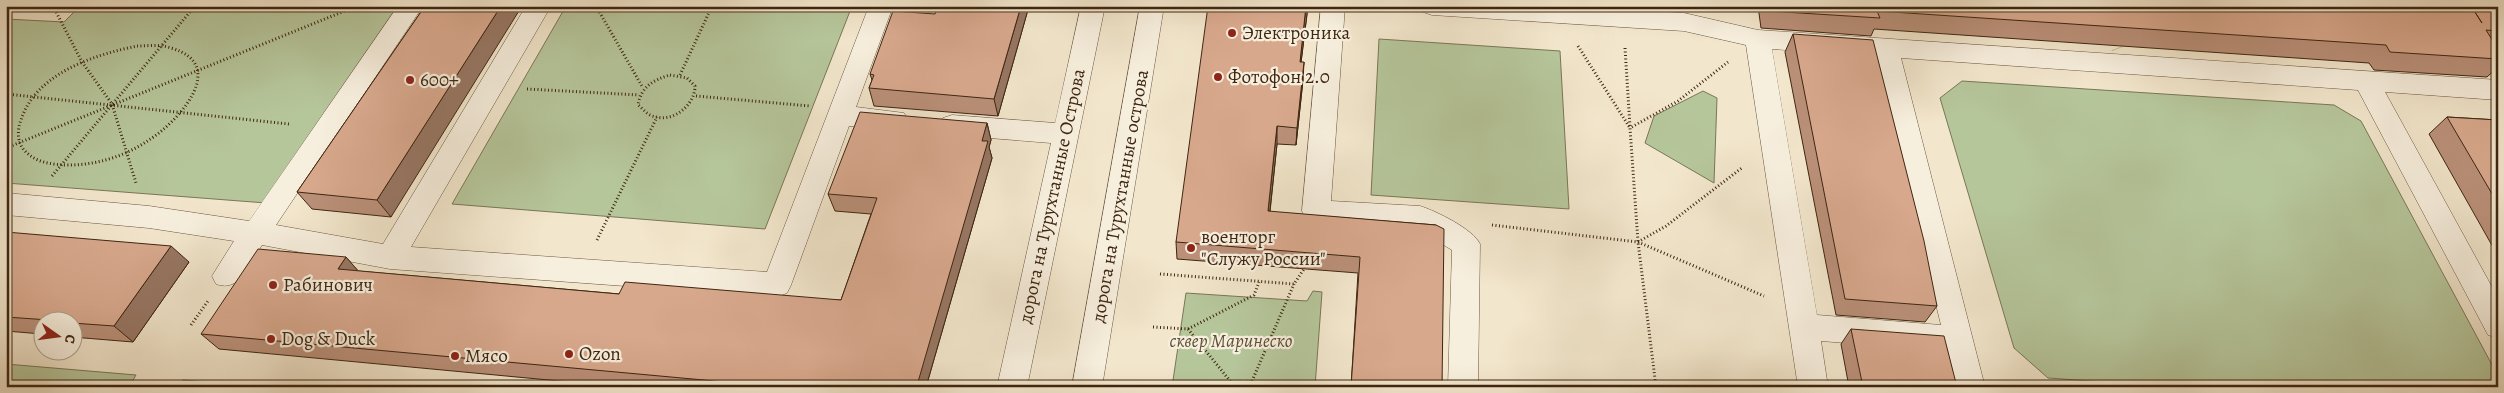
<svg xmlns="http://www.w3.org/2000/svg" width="2504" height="393" font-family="Alegreya,serif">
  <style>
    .green { fill: #b6c69b; stroke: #7a7656 }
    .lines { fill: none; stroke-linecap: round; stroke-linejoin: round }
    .minor-tunnel { stroke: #cec0a7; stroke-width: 28; stroke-dasharray: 28 14; stroke-linecap: butt }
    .minor-casing { stroke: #6b5640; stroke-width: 1 }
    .path { stroke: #3e2611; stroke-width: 3; stroke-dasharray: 1 2.5; stroke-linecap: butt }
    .minor { fill: #f7efde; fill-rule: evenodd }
    .wall { fill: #ba9079; stroke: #3e2611 }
    .shaded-wall { fill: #977663; stroke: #3e2611 }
    .building { fill: #d8a88d; stroke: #3e2611 }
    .poi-dot { fill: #8f2418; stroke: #f7efde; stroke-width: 2 }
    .labels { text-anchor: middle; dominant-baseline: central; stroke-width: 4.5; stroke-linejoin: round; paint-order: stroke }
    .poi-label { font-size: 19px; fill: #3e2611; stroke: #f7efde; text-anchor: start }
    .street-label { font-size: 19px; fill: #3e2611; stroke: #f7efde }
    .park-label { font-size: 19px; font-style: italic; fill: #5c4e34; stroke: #f7efde }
  </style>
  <rect width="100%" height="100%" fill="#f2e6cc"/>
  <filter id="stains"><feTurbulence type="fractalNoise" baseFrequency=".004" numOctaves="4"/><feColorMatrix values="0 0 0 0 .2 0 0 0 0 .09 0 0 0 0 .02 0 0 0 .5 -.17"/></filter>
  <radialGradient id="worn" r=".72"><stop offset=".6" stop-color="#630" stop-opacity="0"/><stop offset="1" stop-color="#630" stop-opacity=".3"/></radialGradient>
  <g class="green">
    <polygon points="80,6 399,6 266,203 6,183 6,19 64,22"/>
    <polygon points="566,6 656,9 658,6 852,6 765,229 452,204"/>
    <polygon points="1379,39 1560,51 1569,209 1371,195"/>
    <polygon points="1962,81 2334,105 2361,121 2498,376 2498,387 2177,387 2048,378 2014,348 1940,98"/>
    <polygon points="1703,91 1717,98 1714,183 1645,143 1654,116"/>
    <polygon points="1313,291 1322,292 1315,387 1172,387 1186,293 1307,301"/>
    <polygon points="6,364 136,375 129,387 6,387"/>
    <polygon points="183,380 269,387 178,387"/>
  </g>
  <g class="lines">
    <polyline class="minor-tunnel" points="2109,6 2125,46"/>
    <defs>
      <g id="minor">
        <path d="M 398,6 L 423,6 L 276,225 L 383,244 L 526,6 L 551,6 L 411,247 L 767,272 L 869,6 L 893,6 L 856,107 L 904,113 L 908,120 L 904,127 L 895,130 L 849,126 L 791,285 L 787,293 L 777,297 L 390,269 L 262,245 C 250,264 240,293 216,284 L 212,276 L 234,241 L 149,228 L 6,215 L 6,193 L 149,206 L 249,221 Z"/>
        <polygon points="1081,6 1105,6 1027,387 997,387 1051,143 952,135 943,132 939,125 943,118 952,115 1055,123"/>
        <polygon points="1140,6 1164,6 1102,387 1072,387"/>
        <path d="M 1321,6 L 1345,6 L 1331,201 L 1420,206 C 1436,211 1473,229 1480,244 L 1478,387 L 1448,387 L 1452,250 L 1415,228 L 1316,222 L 1306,219 L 1302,211 Z"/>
        <path d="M 1420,6 L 1573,6 L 1684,13 L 1758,30 L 2498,80 L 2498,100 L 2385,92 L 2498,298 L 2498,338 L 2488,335 L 2358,90 L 1901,58 L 1985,387 L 1955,387 L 1947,351 L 1821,341 L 1828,387 L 1798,387 L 1746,45 L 1684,31 L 1432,15 L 1423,12 ZM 1772,49 L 1875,56 L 1941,325 L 1817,315 Z"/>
      </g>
    </defs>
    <use href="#minor" class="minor-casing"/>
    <g class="path">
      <polyline points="53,6 82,62 112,104 136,183"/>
      <polyline points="596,6 643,88"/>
      <path d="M 137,46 C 148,46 160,44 171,48 C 230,65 178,122 149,140 C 124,157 94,166 63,165 C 50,164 35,162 25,151 C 17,143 17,130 21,120 C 36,73 94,55 137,46 Z"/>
      <polyline points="1578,46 1630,128"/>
      <polyline points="1625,48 1630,127"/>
      <path d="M 670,75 L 687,78 L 695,86 C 695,106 671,125 650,115 C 646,113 642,108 638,105 C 641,87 653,80 670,75 Z"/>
      <polyline points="680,75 712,6"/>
      <polyline points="527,89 639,95"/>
      <polyline points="6,94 289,124"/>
      <polyline points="696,96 810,106"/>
      <polyline points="6,148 357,6"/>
      <polyline points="52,176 195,6"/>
      <polyline points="1492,225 1638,242 1764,296"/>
      <polyline points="597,240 657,117"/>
      <polyline points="1638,242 1666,226 1743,167"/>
      <polyline points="1160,274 1294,284 1304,269"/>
      <polyline points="191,325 208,301"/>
      <polyline points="1153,327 1188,329 1235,387"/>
      <polyline points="1188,329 1254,295 1259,282"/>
      <polyline points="1252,381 1294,284"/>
      <polyline points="1238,387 1250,381 1262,387"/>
      <polyline points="1656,387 1638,242 1630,128 1678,101 1728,62"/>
    </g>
    <use href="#minor" class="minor"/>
  </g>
  <g class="wall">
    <polygon points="425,6 391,217 312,209 297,192"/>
    <polygon points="938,6 1029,6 998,116 874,106 869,88 872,80 870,74 935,14"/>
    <polygon points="1308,6 1301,62 1303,80 1296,145 1277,144 1270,212 1436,225 1442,387 1351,387 1358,273 1177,259 1176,242"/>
    <polygon points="1758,6 2498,6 2498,67 2487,77 2374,70 2369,63 1874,29 1871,36 1761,28"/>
    <polygon points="1793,34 1937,306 1925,322 1836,315 1785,52"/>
    <polygon points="2447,117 2498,120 2498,256 2429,134"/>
    <polygon points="987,123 991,140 989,147 992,158 926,387 623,387 219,349 201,334 346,257 358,271 619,294 841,300 871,214 835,211 828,194"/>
    <polygon points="6,232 189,262 133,342 72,337 72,320 42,320 42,334 6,331"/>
    <polygon points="1851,329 1957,387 1849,387 1841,344"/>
  </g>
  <g class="shaded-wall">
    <polygon points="501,6 522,6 391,217 377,200"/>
    <polygon points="1021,6 1029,6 998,116 994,99"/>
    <polygon points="1306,6 1308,6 1299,79 1300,62"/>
    <polygon points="1304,62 1303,80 1296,145 1297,128"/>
    <polygon points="987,123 991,140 989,147 992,158 926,387 908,387"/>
    <polygon points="1277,126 1277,144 1268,228 1268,211"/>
    <polygon points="171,246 189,262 133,342 114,326"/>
    <polygon points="346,257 360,273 338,269"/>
  </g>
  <g class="building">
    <polygon points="425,6 501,6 377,200 297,192"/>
    <polygon points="938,6 1021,6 994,99 869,88 874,75 870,74 893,11 935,14"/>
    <polygon points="1208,6 1306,6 1300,62 1304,62 1297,128 1277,126 1268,211 1436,225 1444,229 1442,387 1351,387 1360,257 1176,242"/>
    <polygon points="1767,6 2471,6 2482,23 2471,6 2498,6 2498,31 2486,30 2498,49 2498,59 2390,52 2386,45 1877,11 1880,18 1768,11"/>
    <polygon points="1793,34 1873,40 1924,241 1937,306 1845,299"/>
    <polygon points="860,112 987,123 982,141 988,141 918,382 908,387 780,387 201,334 258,249 346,257 338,269 619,294 625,282 841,300 877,198 828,194"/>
    <polygon points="2447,117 2498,120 2498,204"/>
    <polygon points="6,232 171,246 114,326 72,323 72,320 49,320 6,317"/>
    <polygon points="1851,329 1944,336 1957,387 1863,387"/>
  </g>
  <g class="poi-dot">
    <circle cx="1232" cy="33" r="5"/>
    <circle cx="1218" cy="77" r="5"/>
    <circle cx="410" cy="80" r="5"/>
    <circle cx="1191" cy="248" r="5"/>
    <circle cx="273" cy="285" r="5"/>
    <circle cx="271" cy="339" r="5"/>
    <circle cx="569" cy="354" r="5"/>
    <circle cx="455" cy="356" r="5"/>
  </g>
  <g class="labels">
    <g class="poi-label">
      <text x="1242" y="33">Электроника</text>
      <text x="1228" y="77">Фотофон 2.0</text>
      <text x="420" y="80">600+</text>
      <text x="1201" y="237">военторг<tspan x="1201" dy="22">"Служу России"</tspan></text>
      <text x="283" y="285">Рабинович</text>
      <text x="281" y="339">Dog &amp; Duck</text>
      <text x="579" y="354">Ozon</text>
      <text x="465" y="356">Мясо</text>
    </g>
    <g class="street-label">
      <text transform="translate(1052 196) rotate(-78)">дорога на Турухтанные Острова</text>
      <text transform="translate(1120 196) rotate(-80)">дорога на Турухтанные острова</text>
    </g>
    <g class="park-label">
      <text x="1231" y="341">сквер Маринеско</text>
    </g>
  </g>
  <rect width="2504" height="393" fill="none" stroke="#f2e6cc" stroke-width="25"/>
  <rect x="8" y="8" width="2489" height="378" fill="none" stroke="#3e2611" stroke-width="2.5"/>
  <rect x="12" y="12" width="2479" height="368" fill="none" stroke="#3e2611"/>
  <g transform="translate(58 336) rotate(104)"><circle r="24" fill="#f7efde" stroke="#ad9f8c"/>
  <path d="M0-4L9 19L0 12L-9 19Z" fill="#8f2418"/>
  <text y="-8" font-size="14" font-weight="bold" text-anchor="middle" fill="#3e2611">С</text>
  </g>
  <rect width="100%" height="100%" filter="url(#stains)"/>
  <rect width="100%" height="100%" fill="url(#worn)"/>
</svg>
